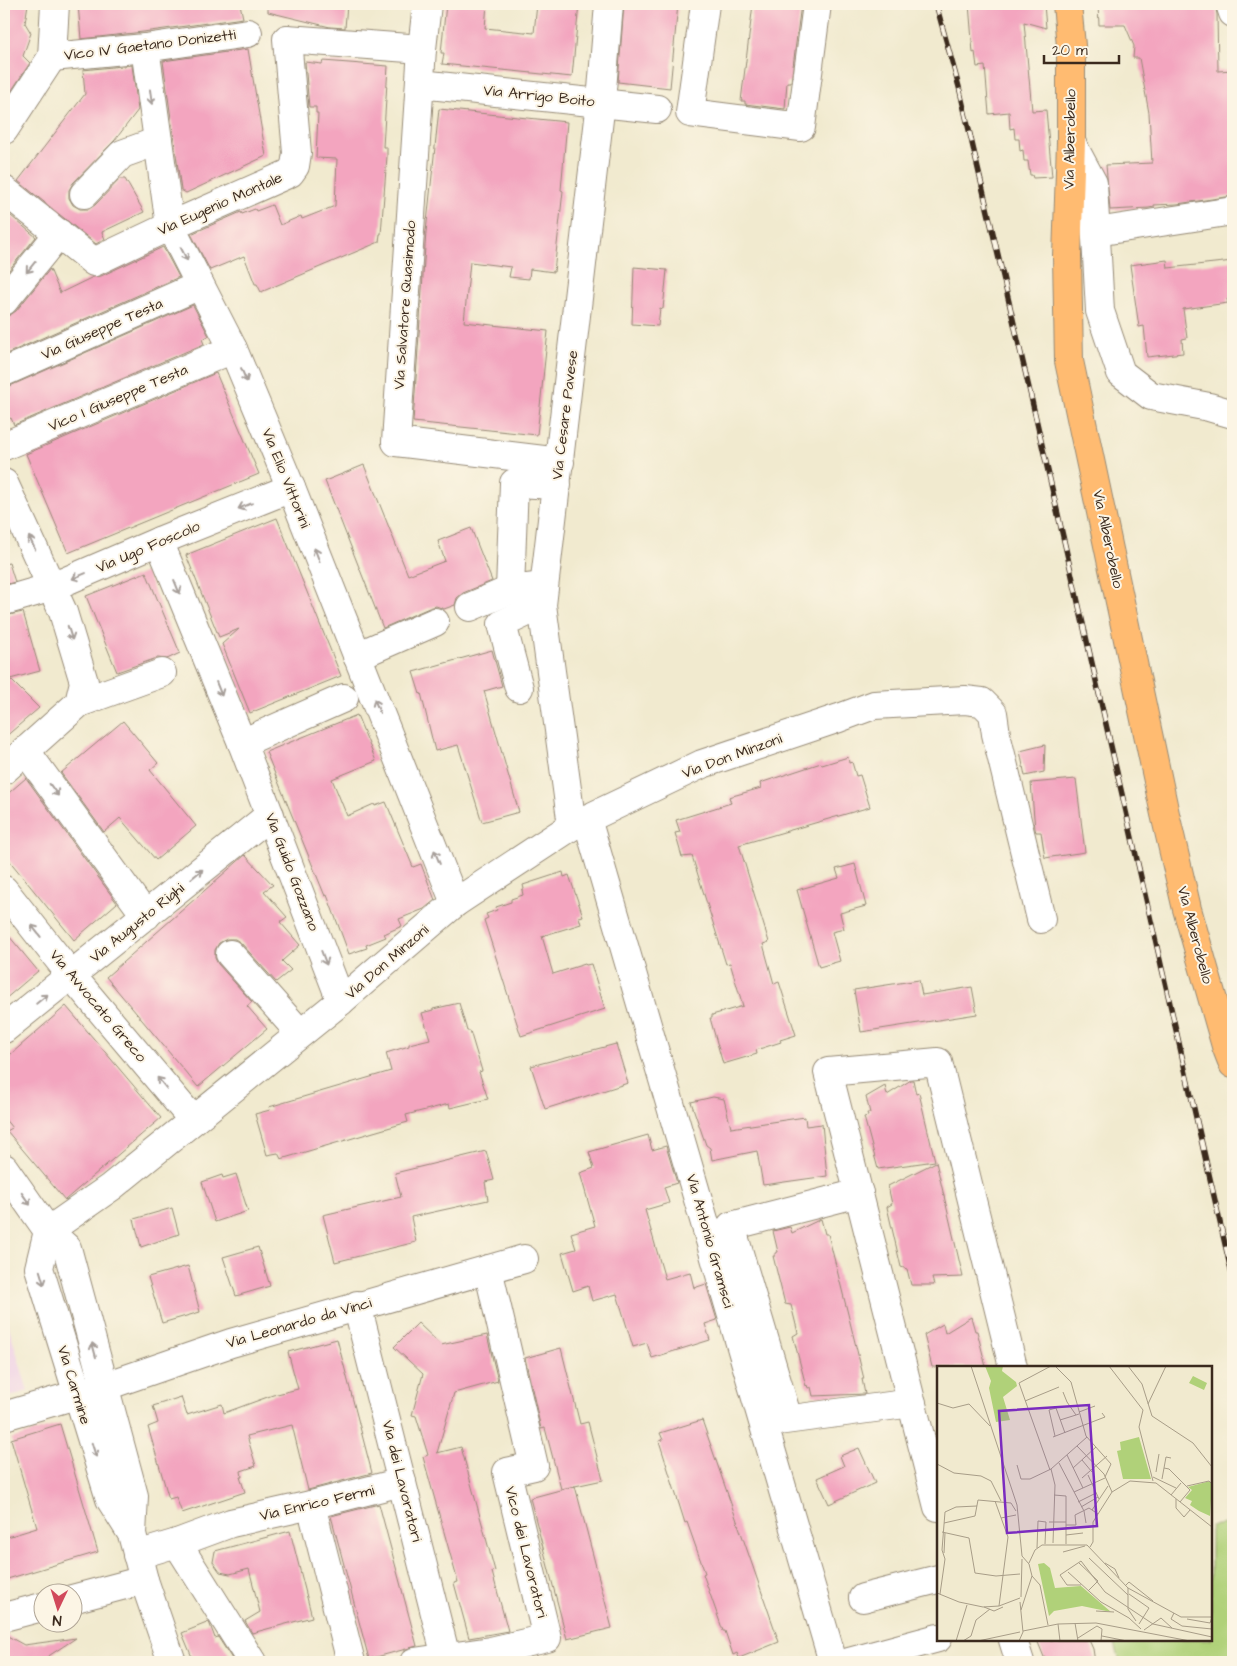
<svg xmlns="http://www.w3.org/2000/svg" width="1237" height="1666" font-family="'Architects Daughter',sans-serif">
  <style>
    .built { fill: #efd0e6 }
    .green { fill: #b0d179; stroke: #767e4c }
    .building { fill: #f3a5bf }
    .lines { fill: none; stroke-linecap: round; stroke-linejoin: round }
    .minor-casing { stroke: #968a76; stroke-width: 30 }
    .major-casing { stroke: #968a76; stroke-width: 30 }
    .minor { stroke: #fff; stroke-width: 28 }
    .major { stroke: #ffbb71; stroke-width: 28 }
    .rail-casing { stroke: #3b2a1e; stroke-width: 5.5 }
    .rail { stroke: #fcf5e5; stroke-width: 4; stroke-dasharray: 11; stroke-linecap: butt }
    .oneway { stroke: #a79f9a }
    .labels { text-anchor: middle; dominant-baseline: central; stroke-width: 4; stroke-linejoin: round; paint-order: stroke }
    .street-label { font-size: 15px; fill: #3b2a1e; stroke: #fcf5e5 }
    .inset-road { fill: none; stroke: #a89d88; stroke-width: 1 }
    .view { fill: #7b2cbf; fill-opacity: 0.15; stroke: #7b2cbf; stroke-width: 2.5 }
    .inset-edge { fill: none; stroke: #3b2a1e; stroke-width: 2.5 }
  </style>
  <rect width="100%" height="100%" fill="#fcf5e5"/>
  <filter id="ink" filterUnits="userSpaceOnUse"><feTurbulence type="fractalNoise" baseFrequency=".02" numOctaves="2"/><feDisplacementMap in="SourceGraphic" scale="10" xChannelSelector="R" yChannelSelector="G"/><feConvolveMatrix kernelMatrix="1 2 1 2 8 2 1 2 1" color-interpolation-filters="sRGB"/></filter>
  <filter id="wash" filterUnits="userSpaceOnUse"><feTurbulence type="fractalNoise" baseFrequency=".0096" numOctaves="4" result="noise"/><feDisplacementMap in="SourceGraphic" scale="20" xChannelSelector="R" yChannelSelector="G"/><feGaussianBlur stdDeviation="1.12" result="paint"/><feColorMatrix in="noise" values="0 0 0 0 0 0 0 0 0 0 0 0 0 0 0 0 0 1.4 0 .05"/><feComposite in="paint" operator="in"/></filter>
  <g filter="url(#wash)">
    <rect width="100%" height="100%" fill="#f1eacf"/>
    <polygon class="built" points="4,1310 28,1391 4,1398"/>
    <polygon class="green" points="1233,1523 1233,1662 1120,1662 1114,1640 1211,1640 1211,1526"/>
    <g id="blocks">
      <g class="building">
        <polygon points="4,4 28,4 25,23 31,33 23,56 30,63 4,102"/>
        <polygon points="78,4 240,4 243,18 143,32 81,39"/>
        <polygon points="268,4 347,4 345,28 330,27 268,12"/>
        <polygon points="446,4 487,4 485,28 534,33 537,4 579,4 572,77 442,64 444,53 441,53"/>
        <polygon points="624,4 678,4 670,88 618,82"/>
        <polygon points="753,4 801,4 791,82 787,82 785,109 745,104 745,101 741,101"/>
        <polygon points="969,4 1044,4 1046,28 1024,22 1032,111 1046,110 1052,177 1033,178 1032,175 1030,175 1028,161 1024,161 1023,150 1020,151 1019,139 1015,139 1014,128 1010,129 1009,112 989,114 985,66 977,67 975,52 973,53"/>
        <polygon points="1098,4 1215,4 1217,14 1218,71 1233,70 1233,196 1177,204 1154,205 1154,207 1149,208 1110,210 1106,165 1152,163 1149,113 1139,58 1133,58 1134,46 1125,25 1099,25"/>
        <polygon points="248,49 266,156 186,193 181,190 163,61"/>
        <polygon points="323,61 388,66 383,147 387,147 387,156 381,234 380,234 379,242 261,292 257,284 255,284 244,256 210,270 191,234 241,212 242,214 255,209 256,211 272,205 280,225 301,216 302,219 335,206 337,159 316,158 318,113 316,113 316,107 309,107 305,62 322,64"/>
        <polygon points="132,65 138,110 115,140 73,183 69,190 69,198 73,205 80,209 89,209 95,205 120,179 125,179 144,212 102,232 105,239 96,244 18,181 85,94 83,70"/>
        <polygon points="439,109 567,122 561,190 563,191 554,272 530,269 529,279 509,277 511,267 470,262 464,322 548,331 537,435 413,422 426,232"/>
        <polygon points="4,210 36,237 4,276"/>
        <polygon points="163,247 179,277 4,355 4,316 10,315 16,311 50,269 60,293 93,277 101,276"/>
        <polygon points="1167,260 1168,268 1233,261 1233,298 1227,299 1228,303 1183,309 1187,338 1182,339 1183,353 1147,357 1144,326 1139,327 1130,265"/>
        <polygon points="634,267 667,270 663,309 660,308 658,326 632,324"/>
        <polygon points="193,305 209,336 202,339 204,344 14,425 11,418 4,421 4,387 10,386"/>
        <polygon points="216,373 259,474 68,553 26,454"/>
        <polygon points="364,465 408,575 445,561 438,541 471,528 492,581 463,593 457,598 455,605 444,609 436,606 429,608 383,628 325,481"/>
        <polygon points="277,518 341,676 250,713 222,644 239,629 219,637 186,555"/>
        <polygon points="9,563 15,582 4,585 4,564"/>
        <polygon points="146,572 180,653 167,659 157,658 117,672 86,596"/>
        <polygon points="23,612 40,671 10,679 39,708 4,738 4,616"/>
        <polygon points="492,650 502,686 484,691 519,812 482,822 458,745 435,751 421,693 420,694 413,672"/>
        <polygon points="357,715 376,761 332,779 347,816 374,804 375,806 386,802 413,867 421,864 435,900 424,909 399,919 402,926 384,934 386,937 366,945 367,948 349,954 327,895 325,896 266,752"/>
        <polygon points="123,721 158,763 150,770 196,826 156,860 120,818 104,832 61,773"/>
        <polygon points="1045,745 1044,772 1025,776 1020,751"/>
        <polygon points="848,757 849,763 852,762 856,776 860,775 870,807 739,845 769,942 763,944 774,984 779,982 796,1035 780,1040 781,1042 756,1050 757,1054 723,1064 710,1018 712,1018 712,1015 743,1006 730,963 726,964 692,856 682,857 675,833 680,832 676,820 731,803 729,797 761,788 760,783 821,763 822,765"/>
        <polygon points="26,778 117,903 74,940 4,854 4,797"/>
        <polygon points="1076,779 1085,852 1045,858 1041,832 1036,832 1035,829 1031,783"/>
        <polygon points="245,855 273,885 264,891 287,917 280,922 300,945 282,961 291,970 276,982 241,943 235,939 227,939 219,943 215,950 215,958 218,964 252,1002 247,1006 267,1029 198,1087 106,977"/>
        <polygon points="855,864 866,906 840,913 844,929 832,932 840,961 819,967 797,890 839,878 836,869"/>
        <polygon points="563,872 564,877 569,875 583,916 579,917 581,924 542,936 553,974 585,964 586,965 591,964 605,1009 521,1036 484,920 488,918 486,914 497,910 496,907 511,902 511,899 523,895 522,890 524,889 523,885"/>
        <polygon points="4,930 38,971 4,1000"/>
        <polygon points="919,980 922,995 972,987 977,1014 861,1032 854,990"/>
        <polygon points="459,1003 467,1031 470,1031 482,1071 479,1072 488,1099 450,1108 449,1104 406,1115 408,1122 281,1159 278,1153 267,1155 255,1114 270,1110 269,1107 391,1071 386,1053 409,1046 409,1044 430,1039 422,1013 433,1010 433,1009"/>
        <polygon points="66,1006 161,1118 65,1200 7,1131 12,1128 4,1118 4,1060"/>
        <polygon points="616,1044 628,1083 545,1109 531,1066"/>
        <polygon points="911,1080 913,1080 916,1094 919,1093 935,1161 878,1169 864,1117 868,1116 867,1113 870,1113 866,1097 885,1086 887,1095"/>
        <polygon points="713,1097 724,1099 731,1128 805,1117 806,1126 822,1124 827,1176 763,1185 757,1151 712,1160 710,1148 706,1145 691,1102"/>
        <polygon points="648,1135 652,1150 666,1146 677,1183 664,1187 669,1203 645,1210 665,1279 690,1272 694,1288 706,1284 717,1320 705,1324 710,1340 652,1358 647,1343 633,1347 617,1294 592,1301 588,1286 573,1291 562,1253 576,1249 571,1233 595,1226 580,1173 594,1168 589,1152"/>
        <polygon points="486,1151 494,1180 485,1182 488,1200 411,1217 416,1242 335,1262 323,1215 401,1197 395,1173"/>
        <polygon points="936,1162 963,1277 932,1278 934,1285 911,1285 907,1269 901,1267 887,1207 892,1204 888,1186"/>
        <polygon points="236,1174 248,1211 215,1222 202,1182 222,1175 223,1178"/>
        <polygon points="172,1208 179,1234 141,1247 134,1219"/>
        <polygon points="821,1219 825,1234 828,1234 848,1314 864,1379 862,1379 865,1394 813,1396 811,1387 808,1388 807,1385 806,1386 793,1336 798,1333 791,1305 785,1304 773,1256 775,1256 775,1253 778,1252 773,1231 790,1227 792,1233"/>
        <polygon points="258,1247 270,1286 236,1296 223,1257"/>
        <polygon points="188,1266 200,1312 162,1323 148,1277"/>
        <polygon points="971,1317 975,1331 977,1331 986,1367 932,1367 924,1335 943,1324 945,1333"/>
        <polygon points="418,1323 441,1345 487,1335 498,1381 454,1393 437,1453 461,1447 495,1571 492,1572 508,1631 469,1638 454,1583 458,1582 423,1457 428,1455 416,1416 412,1415 423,1374 394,1347"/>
        <polygon points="337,1339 372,1473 308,1490 292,1425 247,1436 256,1466 241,1471 242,1477 240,1477 245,1492 182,1513 176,1497 169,1499 148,1427 158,1423 153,1406 181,1397 187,1415 222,1404 224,1413 273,1395 298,1389 288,1352"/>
        <polygon points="561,1348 580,1424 588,1422 603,1480 561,1489 545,1428 541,1429 525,1358"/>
        <polygon points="702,1420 779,1642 739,1658 737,1653 733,1655 725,1631 723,1631 703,1574 705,1573 687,1522 685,1523 659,1441 663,1440 660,1433"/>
        <polygon points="60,1424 98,1552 4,1580 4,1538 37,1528 11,1439"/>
        <polygon points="859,1448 875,1483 829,1504 817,1478 844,1466 840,1456"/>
        <polygon points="575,1486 612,1628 567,1639 530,1498"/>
        <polygon points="379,1504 417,1646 369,1659 331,1516"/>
        <polygon points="290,1531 312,1617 252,1633 245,1621 260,1612 249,1569 230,1574 220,1572 213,1562 215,1551"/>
        <polygon points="209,1622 215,1638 218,1637 234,1662 194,1662 182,1633"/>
        <polygon points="4,1634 24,1645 76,1638 47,1657 57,1662 4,1662 4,1648 6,1647"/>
        <polygon points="1037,1640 1089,1640 1093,1649 1095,1662 1046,1662"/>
      </g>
    </g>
  </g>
  <g filter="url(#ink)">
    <use href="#blocks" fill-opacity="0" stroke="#968a76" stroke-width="1"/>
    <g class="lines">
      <defs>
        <g id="minor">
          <polyline points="427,4 422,49 396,442 560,462"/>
          <polyline points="705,4 690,113 801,127 817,4"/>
          <polyline points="1230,4 1233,13"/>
          <polyline points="145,48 170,226 233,349 291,488 455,903"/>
          <polyline points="52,57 145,48 248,33"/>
          <polyline points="420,84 657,109"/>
          <polyline points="4,130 52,57 55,4"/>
          <polyline points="1071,142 1093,183 1100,311 1121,373 1151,396 1209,407 1233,414"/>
          <polyline points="4,190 94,262 170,226 290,173 295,166 297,153 287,39 422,49"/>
          <polyline points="84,194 122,154 158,141"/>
          <polyline points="1096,232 1233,211"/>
          <polyline points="4,301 59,233"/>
          <polyline points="4,372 200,285"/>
          <polyline points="4,446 233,349"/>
          <polyline points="4,483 63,612 84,682 79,703"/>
          <polyline points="159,541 242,743 341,1001"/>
          <polyline points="544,586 510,590 514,483 557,485"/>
          <polyline points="4,601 52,587 159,541 291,488"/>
          <polyline points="470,607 510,590"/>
          <polyline points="357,656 435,622"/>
          <polyline points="519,688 502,624 542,605"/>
          <polyline points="242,743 344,698"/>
          <polyline points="25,750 146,916"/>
          <polyline points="4,770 79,703 162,673"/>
          <polyline points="587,819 833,1662"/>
          <polyline points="572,826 542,605 601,102 609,4"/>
          <polyline points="4,890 71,975 193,1120"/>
          <polyline points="230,954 300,1033"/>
          <polyline points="4,1029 270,815"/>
          <polyline points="4,1168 48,1231 67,1248 134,1496 132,1534 144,1580 172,1662"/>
          <polyline points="48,1231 111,1187 341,1001 455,903 572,826 702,764 839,718 874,705 965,700 982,702 993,713 996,734 1041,919"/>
          <polyline points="48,1231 39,1268 110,1499 132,1534"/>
          <polyline points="357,1305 446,1657"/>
          <polyline points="4,1416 103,1387 231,1343 524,1259"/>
          <polyline points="788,1419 731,1226 859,1193"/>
          <polyline points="770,1422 912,1403"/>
          <polyline points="311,1505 351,1662"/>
          <polyline points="938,1507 828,1072 938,1062 1013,1367"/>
          <polyline points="177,1543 231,1523 311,1505 402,1482"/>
          <polyline points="137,1555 177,1543 252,1662"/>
          <polyline points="863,1598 938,1579"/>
          <polyline points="72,1599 144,1580"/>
          <polyline points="4,1617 42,1607"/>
          <polyline points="1013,1640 1020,1662"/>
          <polyline points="414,1662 491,1651 547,1638 507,1472 534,1466 488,1269"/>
          <polyline points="849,1662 938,1638"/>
        </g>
        <polyline id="major" points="1067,4 1071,46 1071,142 1067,256 1069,361 1165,814 1187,909 1226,1046 1233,1064"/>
      </defs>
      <use href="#minor" class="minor-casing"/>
      <use href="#major" class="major-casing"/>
      <use href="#minor" class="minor"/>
      <use href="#major" class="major"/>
      <defs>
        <polyline id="rail" points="936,4 959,87 1032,401 1233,1279"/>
      </defs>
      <use href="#rail" class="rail-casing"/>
      <use href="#rail" class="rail"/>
    </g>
    <defs><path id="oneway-shaft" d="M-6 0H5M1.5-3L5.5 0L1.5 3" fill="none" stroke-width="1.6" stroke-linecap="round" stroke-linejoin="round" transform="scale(1.25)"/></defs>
    <g class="oneway">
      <use href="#oneway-shaft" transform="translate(151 97) rotate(82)"/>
      <use href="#oneway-shaft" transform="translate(184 254) rotate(63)"/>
      <use href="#oneway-shaft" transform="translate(31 267) rotate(129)"/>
      <use href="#oneway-shaft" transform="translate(244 375) rotate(67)"/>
      <use href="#oneway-shaft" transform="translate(245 506) rotate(158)"/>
      <use href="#oneway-shaft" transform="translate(32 543) rotate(-115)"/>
      <use href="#oneway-shaft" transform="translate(317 555) rotate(-111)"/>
      <use href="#oneway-shaft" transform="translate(79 576) rotate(157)"/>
      <use href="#oneway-shaft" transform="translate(177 587) rotate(68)"/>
      <use href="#oneway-shaft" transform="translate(70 633) rotate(72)"/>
      <use href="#oneway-shaft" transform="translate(219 689) rotate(68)"/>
      <use href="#oneway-shaft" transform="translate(377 706) rotate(-112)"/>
      <use href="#oneway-shaft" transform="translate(54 790) rotate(54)"/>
      <use href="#oneway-shaft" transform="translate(437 857) rotate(-112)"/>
      <use href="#oneway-shaft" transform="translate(197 874) rotate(-39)"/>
      <use href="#oneway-shaft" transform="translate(36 931) rotate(-128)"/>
      <use href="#oneway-shaft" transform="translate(324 958) rotate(69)"/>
      <use href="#oneway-shaft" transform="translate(42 999) rotate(-39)"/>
      <use href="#oneway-shaft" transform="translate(162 1083) rotate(-130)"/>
      <use href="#oneway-shaft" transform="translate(26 1199) rotate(55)"/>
      <use href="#oneway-shaft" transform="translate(42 1278) rotate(73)"/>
      <use href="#oneway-shaft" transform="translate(94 1350) rotate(-105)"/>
      <use href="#oneway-shaft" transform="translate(94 1450) rotate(72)"/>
    </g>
  </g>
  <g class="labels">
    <g class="street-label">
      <text transform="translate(150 45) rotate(-7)">Vico IV Gaetano Donizetti</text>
      <text transform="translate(539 96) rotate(6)">Via Arrigo Boito</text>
      <text transform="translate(1070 139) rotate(-89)">Via Alberobello</text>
      <text transform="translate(220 204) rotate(-24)">Via Eugenio Montale</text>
      <text transform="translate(405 305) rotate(-86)">Via Salvatore Quasimodo</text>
      <text transform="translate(102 329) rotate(-24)">Via Giuseppe Testa</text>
      <text transform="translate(118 398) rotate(-23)">Vico I Giuseppe Testa</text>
      <text transform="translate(565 415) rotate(-83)">Via Cesare Pavese</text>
      <text transform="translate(286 478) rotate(68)">Via Elio Vittorini</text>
      <text transform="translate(1108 539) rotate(78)">Via Alberobello</text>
      <text transform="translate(148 547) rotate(-23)">Via Ugo Foscolo</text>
      <text transform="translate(732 756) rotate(-20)">Via Don Minzoni</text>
      <text transform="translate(292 872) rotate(69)">Via Guido Gozzano</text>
      <text transform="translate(137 923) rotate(-39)">Via Augusto Righi</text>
      <text transform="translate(1195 935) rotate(75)">Via Alberobello</text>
      <text transform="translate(387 962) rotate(-41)">Via Don Minzoni</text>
      <text transform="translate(98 1006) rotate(50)">Via Avvocato Greco</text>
      <text transform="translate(710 1241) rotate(74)">Via Antonio Gramsci</text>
      <text transform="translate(299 1323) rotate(-16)">Via Leonardo da Vinci</text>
      <text transform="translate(74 1385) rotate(73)">Via Carmine</text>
      <text transform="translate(402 1481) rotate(76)">Via dei Lavoratori</text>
      <text transform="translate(317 1503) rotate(-13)">Via Enrico Fermi</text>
      <text transform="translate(526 1552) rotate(76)">Vico dei Lavoratori</text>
    </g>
  </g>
  <g transform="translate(937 1366)">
    <rect width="275" height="275" fill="#f1eacf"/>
    <path d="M 48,0 L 66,0 L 65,5 L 79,16 L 80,20 L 66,31 L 73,54 L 59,56 L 52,22 L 54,15 ZM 256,10 L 270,17 L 267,24 L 252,17 ZM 202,71 L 214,113 L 186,113 L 180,85 L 184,84 L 183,76 ZM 273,115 L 275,119 L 273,150 L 262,145 L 253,139 L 255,135 L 248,132 L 255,124 L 251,121 ZM 107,197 L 113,202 L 118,222 L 144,220 L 174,246 L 145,240 L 117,245 L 112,250 L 101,198 Z" fill="#b0d179"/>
    <path class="inset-road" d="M 34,0 L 80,139 L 85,190 L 92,198 L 95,210 L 84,244M 118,0 L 134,16 L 149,70 L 174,98 L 168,111M 172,0 L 206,44 L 202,61 L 216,115M 191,0 L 205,18 L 215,50 L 256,77 L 275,101M 126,26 L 130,36 L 139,49 L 142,48M 88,35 L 122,21M 0,37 L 16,42 L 32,38 L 53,60M 211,38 L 229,0M 142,46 L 158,40M 123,54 L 139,49M 118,70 L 112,44 L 119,42 L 128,67M 116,71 L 168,51 L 165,47M 140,80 L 167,108 L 175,126M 130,89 L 146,122M 145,94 L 155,106M 122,97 L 147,145 L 149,157M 0,98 L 17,107 L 44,110 L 54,115 L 64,135M 80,99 L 84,113 L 93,113 L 114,103 L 150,71M 136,102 L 159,81M 227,102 L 232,103 L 253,124 L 243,136M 114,103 L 118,119 L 116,177M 113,104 L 82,17 L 114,0M 219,106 L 222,88M 151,109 L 162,133M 216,111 L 239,122M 145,112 L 170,90M 225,113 L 229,91 L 234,92M 250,120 L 272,115 L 275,118M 137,126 L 168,112M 117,129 L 129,130 L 129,178M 234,129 L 244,117M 239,133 L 239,142 L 247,151 L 253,144M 58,135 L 71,171 L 62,240M 141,136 L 159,127M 144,141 L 161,131M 155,144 L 171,120M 64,152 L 79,149M 112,156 L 129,156M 7,157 L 38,150 L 41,134 L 74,137 L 79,145M 129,159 L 139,159 L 138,149 L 152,142 L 161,148M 5,166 L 32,172 L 38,207 L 59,210 L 83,208M 129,169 L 146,167M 150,179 L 191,222 L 244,251 L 275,251M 153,181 L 156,176 L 156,156 L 161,148 L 175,126 L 193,115 L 219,117 L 275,161M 100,182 L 101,155 L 109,156 L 108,178M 126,186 L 148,180M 7,187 L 8,167M 152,192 L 191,229M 92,197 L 98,184 L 105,179 L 150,179M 142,197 L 161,215 L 151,225M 168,197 L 178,203 L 182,212M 131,206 L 164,236 L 192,252 L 204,263M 95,210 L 103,219 L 111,259M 144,219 L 130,219 L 123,209 L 144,195 L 168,226 L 216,258 L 275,271M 188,220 L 192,216 L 216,235M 191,222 L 191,243 L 199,255M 0,227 L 22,236 L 46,241 L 62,240 L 83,232M 3,228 L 8,193 L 5,184 L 8,146 L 19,141 L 40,140M 192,228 L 212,242 L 202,258M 84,231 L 85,193M 47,241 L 57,245 L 66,241M 159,245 L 177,246M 237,247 L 234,253 L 245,260 L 275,263M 250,253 L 273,257 L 275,251M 138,257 L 141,275M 121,258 L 123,275M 160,260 L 165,263 L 164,275M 207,264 L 224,252 L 235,262M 86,265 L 121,258 L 159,257 L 253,275M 165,270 L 190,275M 141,272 L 160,260M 19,275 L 30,239M 26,275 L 34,270 L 39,254 L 53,243M 41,275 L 83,266M 82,275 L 86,266 L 83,236"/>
    <path class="view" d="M 152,39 L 160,160 L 70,167 L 62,45 Z"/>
    <rect width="275" height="275" class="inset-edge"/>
  </g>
  <rect width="1237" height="1666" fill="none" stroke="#fcf5e5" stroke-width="20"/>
  <g transform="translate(58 1608) rotate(184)"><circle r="24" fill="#fcf5e5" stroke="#afa495"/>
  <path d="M0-4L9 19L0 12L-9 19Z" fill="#d1495b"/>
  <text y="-8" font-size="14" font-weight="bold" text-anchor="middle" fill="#3b2a1e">N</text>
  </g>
  <path d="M1044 55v8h75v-8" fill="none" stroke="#3b2a1e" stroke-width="2.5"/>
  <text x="1052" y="55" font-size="15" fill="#3b2a1e" stroke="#fcf5e5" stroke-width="4" paint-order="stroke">20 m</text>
</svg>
